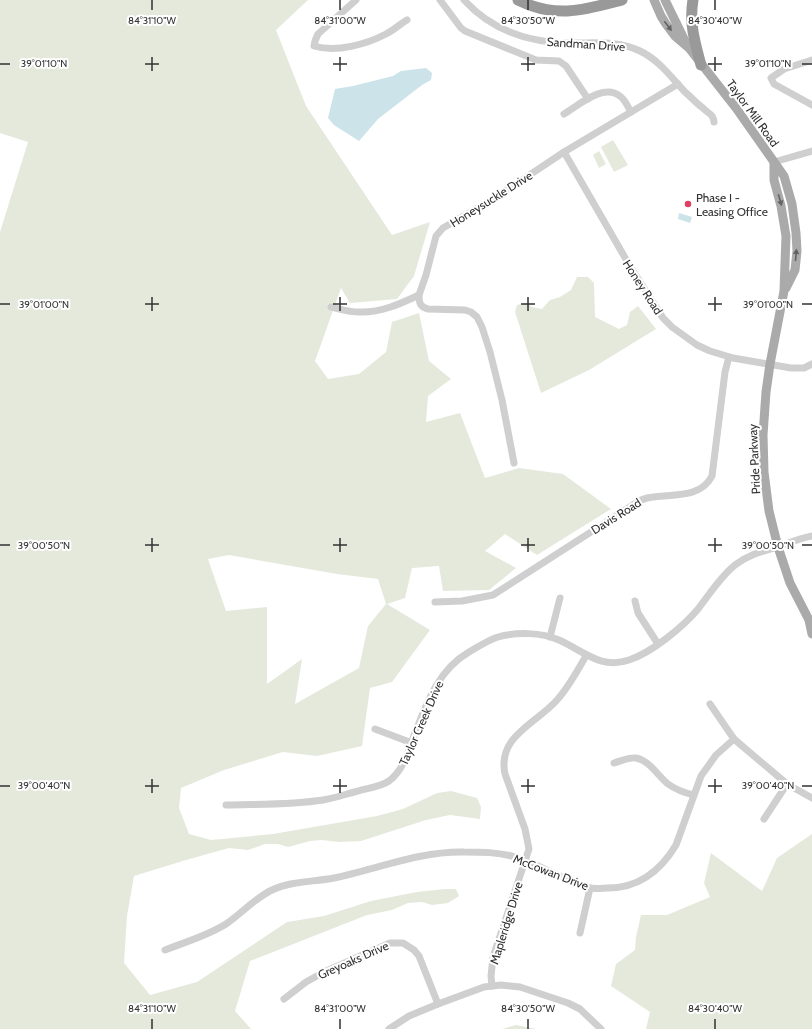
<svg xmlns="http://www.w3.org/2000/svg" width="812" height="1029" font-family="Cabin,sans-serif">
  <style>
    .green { fill: #e4e9dc; fill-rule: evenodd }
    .water { fill: #cce3ea }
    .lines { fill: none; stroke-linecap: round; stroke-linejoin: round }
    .minor { stroke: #cfcfcf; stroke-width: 7 }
    .major { stroke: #aaa; stroke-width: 9 }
    .highway { stroke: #999; stroke-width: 11 }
    .oneway { fill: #626262 }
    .ticks { fill: none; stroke: #323232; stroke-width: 1.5 }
    .poi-dot { fill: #dd4061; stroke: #fff; stroke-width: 1.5 }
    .labels { text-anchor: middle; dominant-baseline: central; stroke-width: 4; stroke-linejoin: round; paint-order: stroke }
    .street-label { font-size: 12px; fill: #323232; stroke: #fff }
    .poi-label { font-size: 12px; fill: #323232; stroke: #fff; text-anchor: start }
    .ticks-label { font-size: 10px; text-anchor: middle; fill: #323232; stroke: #fff; stroke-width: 4; stroke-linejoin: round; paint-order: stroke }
  </style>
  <rect width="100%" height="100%" fill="#fff"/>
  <g class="green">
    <path d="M 0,0 L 308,0 L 276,30 L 306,106 L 392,235 L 430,222 L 414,276 L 397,299 L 350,303 L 341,288 L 315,361 L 328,379 L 359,374 L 386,352 L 392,322 L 419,313 L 429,361 L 451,379 L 428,396 L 426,422 L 460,413 L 485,478 L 519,468 L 563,474 L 611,509 L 537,555 L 505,534 L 485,551 L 516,568 L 489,590 L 443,591 L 439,566 L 412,568 L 405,598 L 387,604 L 430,630 L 392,682 L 370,688 L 362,746 L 317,756 L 283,752 L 224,770 L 181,788 L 179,808 L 189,834 L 211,840 L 273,834 L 377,816 L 403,809 L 437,793 L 451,791 L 477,798 L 481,807 L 480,819 L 450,815 L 426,820 L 361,841 L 339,842 L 322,840 L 310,841 L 288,847 L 278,844 L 265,844 L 248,850 L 229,848 L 186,860 L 134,876 L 127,916 L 124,963 L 150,995 L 197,982 L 287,922 L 324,916 L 371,901 L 417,892 L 445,889 L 456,889 L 459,896 L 448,903 L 432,905 L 422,902 L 408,903 L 392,910 L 367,915 L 250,961 L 235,1011 L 251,1029 L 0,1029 L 0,232 L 28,142 L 0,133 ZM 229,555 L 337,574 L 378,579 L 386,604 L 368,626 L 359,668 L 295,704 L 302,659 L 267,684 L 267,607 L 226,611 L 208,559 Z"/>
    <polygon points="613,140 628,165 614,172 601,147"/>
    <polygon points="599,151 606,164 599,168 593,155"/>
    <polygon points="577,277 588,277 594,283 595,317 619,329 627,325 630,312 638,306 656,329 589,370 541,393 515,312 517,305 526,303 532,307 542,309 550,300 560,297 571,290"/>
    <polygon points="812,834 812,1029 646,1029 650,1012 611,986 616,964 635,950 636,937 641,915 667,915 710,897 704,883 711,853 762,891 777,858"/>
    <polygon points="516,1025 537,1029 502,1029"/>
  </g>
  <g class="water">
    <polygon points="426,68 432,73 431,80 422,85 378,119 359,141 334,125 328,118 335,89 353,86 393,76 401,71"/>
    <polygon points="679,213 692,217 690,223 678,219"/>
  </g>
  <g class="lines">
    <g class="minor">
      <path d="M 356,0 L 318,34 L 315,41 L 314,46 C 336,53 367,44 386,34 C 394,30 400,24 407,20"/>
      <polyline points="440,0 461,28 465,31 536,60 559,61 566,66 588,99"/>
      <path d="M 464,0 C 494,33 533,44 577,43 C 598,43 620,41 640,51 C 659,60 671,77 685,92 C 691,97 696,103 703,108 C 705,111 710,113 712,116 C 713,117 714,121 714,122"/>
      <polyline points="812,60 784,69 771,78 774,84 812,105"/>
      <path d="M 564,114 C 579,105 604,82 621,97 C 625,100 628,107 631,112"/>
      <polyline points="564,152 631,268 663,318 672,327 697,345 710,351 733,358 791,368 804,368 812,364"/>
      <polyline points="774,162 812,151"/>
      <path d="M 419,295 C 419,303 420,307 428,309 L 465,310 L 471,312 L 477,317 L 482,327 L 490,352 L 502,400 L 514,463"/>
      <path d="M 331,307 C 340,309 349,312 359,312 C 380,313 400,304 419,295 L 426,275 L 436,236 L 443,228 L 498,196 L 564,152 L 678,84"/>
      <polyline points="635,601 638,613 658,644"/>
      <path d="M 435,602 L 462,601 L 493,595 L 636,503 C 639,501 643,499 647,498 C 669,493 700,500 712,476 L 725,372 L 729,357"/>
      <polyline points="550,637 560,598"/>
      <polyline points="710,704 734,739 787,784 812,798"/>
      <polyline points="375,729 412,743"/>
      <path d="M 614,763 C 621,761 629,757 636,758 C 649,760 658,776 668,784 C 675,789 685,793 694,795"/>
      <path d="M 226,805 C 258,804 291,805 323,800 C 335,798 346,794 358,791 C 368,788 380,787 389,781 C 402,771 407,756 412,741 C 425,708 436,671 469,652 C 478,647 488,640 498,637 C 516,632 541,632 559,640 C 582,650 601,670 629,660 C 651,653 683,627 698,609 C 709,595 720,577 735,565 C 749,554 764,551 781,546 C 791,542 801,538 812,536"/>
      <polyline points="764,819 787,784"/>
      <polyline points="580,933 590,888"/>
      <path d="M 165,950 C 185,942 207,936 226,924 C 242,913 255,898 272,890 C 291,881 313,882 334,878 C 377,869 420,851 464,852 C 480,852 499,852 515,857 C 540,864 566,882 590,888 C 596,889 603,888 608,888 C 639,888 661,870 676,845 L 701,776 L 716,755 L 734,739"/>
      <path d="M 492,986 L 491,976 L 493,957 L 529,849 L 525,829 L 505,774 C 497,736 536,724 557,700 C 569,687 577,671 586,656"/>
      <polyline points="284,999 306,982 324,972 390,943 403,943 414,950 419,956 438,1004"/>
      <polyline points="389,1029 409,1016 438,1004 484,987 501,985 520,987 568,1003 580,1009 601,1029"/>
    </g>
    <g class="major">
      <polyline points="654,0 661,16 666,24 675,36 689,48 736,108 784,176 792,204 796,233 797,251 795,270 786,288"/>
      <polyline points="665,0 686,43"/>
      <polyline points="774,162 774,180 781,206 786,236 784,291 770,364 766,392 763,435 764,472 769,511 778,547 790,583 809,620 812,634"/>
    </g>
    <g class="highway">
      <path d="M 518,0 C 556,19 584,10 622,0"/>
      <path d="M 693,0 C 689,23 695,43 701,65"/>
    </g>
  </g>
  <defs><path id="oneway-solid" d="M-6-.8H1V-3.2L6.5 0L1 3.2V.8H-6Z"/></defs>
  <g class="oneway">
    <use href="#oneway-solid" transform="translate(668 26) rotate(53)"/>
    <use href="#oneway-solid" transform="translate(780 200) rotate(74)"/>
    <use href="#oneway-solid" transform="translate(796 255) rotate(-85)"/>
  </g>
  <path class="ticks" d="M 152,0 L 152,10M 340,0 L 340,10M 528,0 L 528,10M 715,0 L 715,10M 152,57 L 152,71M 340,57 L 340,71M 528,57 L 528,71M 715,57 L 715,71M 0,64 L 10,64M 145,64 L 159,64M 333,64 L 347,64M 521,64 L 535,64M 708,64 L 722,64M 802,64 L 812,64M 152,297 L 152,311M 340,297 L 340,311M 528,297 L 528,311M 715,297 L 715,311M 0,304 L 10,304M 145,304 L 159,304M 333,304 L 347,304M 521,304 L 535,304M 708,304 L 722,304M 802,304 L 812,304M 152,538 L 152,552M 340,538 L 340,552M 528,538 L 528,552M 715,538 L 715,552M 0,545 L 10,545M 145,545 L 159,545M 333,545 L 347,545M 521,545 L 535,545M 708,545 L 722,545M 802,545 L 812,545M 152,779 L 152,793M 340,779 L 340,793M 528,779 L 528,793M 715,779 L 715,793M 0,786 L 10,786M 145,786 L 159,786M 333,786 L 347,786M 521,786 L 535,786M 708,786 L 722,786M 802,786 L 812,786M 152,1019 L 152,1029M 340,1019 L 340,1029M 528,1019 L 528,1029M 715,1019 L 715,1029"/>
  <circle class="poi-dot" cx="688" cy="204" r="4"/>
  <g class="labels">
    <g class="street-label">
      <text transform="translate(586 44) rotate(4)">Sandman Drive</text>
      <text transform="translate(753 113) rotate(54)">Taylor Mill Road</text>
      <text transform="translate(491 199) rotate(-32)">Honeysuckle Drive</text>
      <text transform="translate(643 287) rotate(57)">Honey Road</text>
      <text transform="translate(754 459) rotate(-93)">Pride Parkway</text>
      <text transform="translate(616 516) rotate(-32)">Davis Road</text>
      <text transform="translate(421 723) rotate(-66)">Taylor Creek Drive</text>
      <text transform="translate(551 872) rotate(21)">McCowan Drive</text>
      <text transform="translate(506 923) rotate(-73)">Mapleridge Drive</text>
      <text transform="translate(353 960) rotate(-24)">Greyoaks Drive</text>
    </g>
    <g class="poi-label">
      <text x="696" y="197">Phase I -<tspan x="696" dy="14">Leasing Office</tspan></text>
    </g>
  </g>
  <g class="ticks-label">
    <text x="152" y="24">84°31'10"W</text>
    <text x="340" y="24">84°31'00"W</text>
    <text x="528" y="24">84°30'50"W</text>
    <text x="715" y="24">84°30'40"W</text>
    <text x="44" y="67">39°01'10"N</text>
    <text x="768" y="67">39°01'10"N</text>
    <text x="44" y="308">39°01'00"N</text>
    <text x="768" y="308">39°01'00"N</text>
    <text x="44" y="549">39°00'50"N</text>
    <text x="768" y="549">39°00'50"N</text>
    <text x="44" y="789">39°00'40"N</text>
    <text x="768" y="789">39°00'40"N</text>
    <text x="152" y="1012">84°31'10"W</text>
    <text x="340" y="1012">84°31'00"W</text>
    <text x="528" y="1012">84°30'50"W</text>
    <text x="715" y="1012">84°30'40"W</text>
  </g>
</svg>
